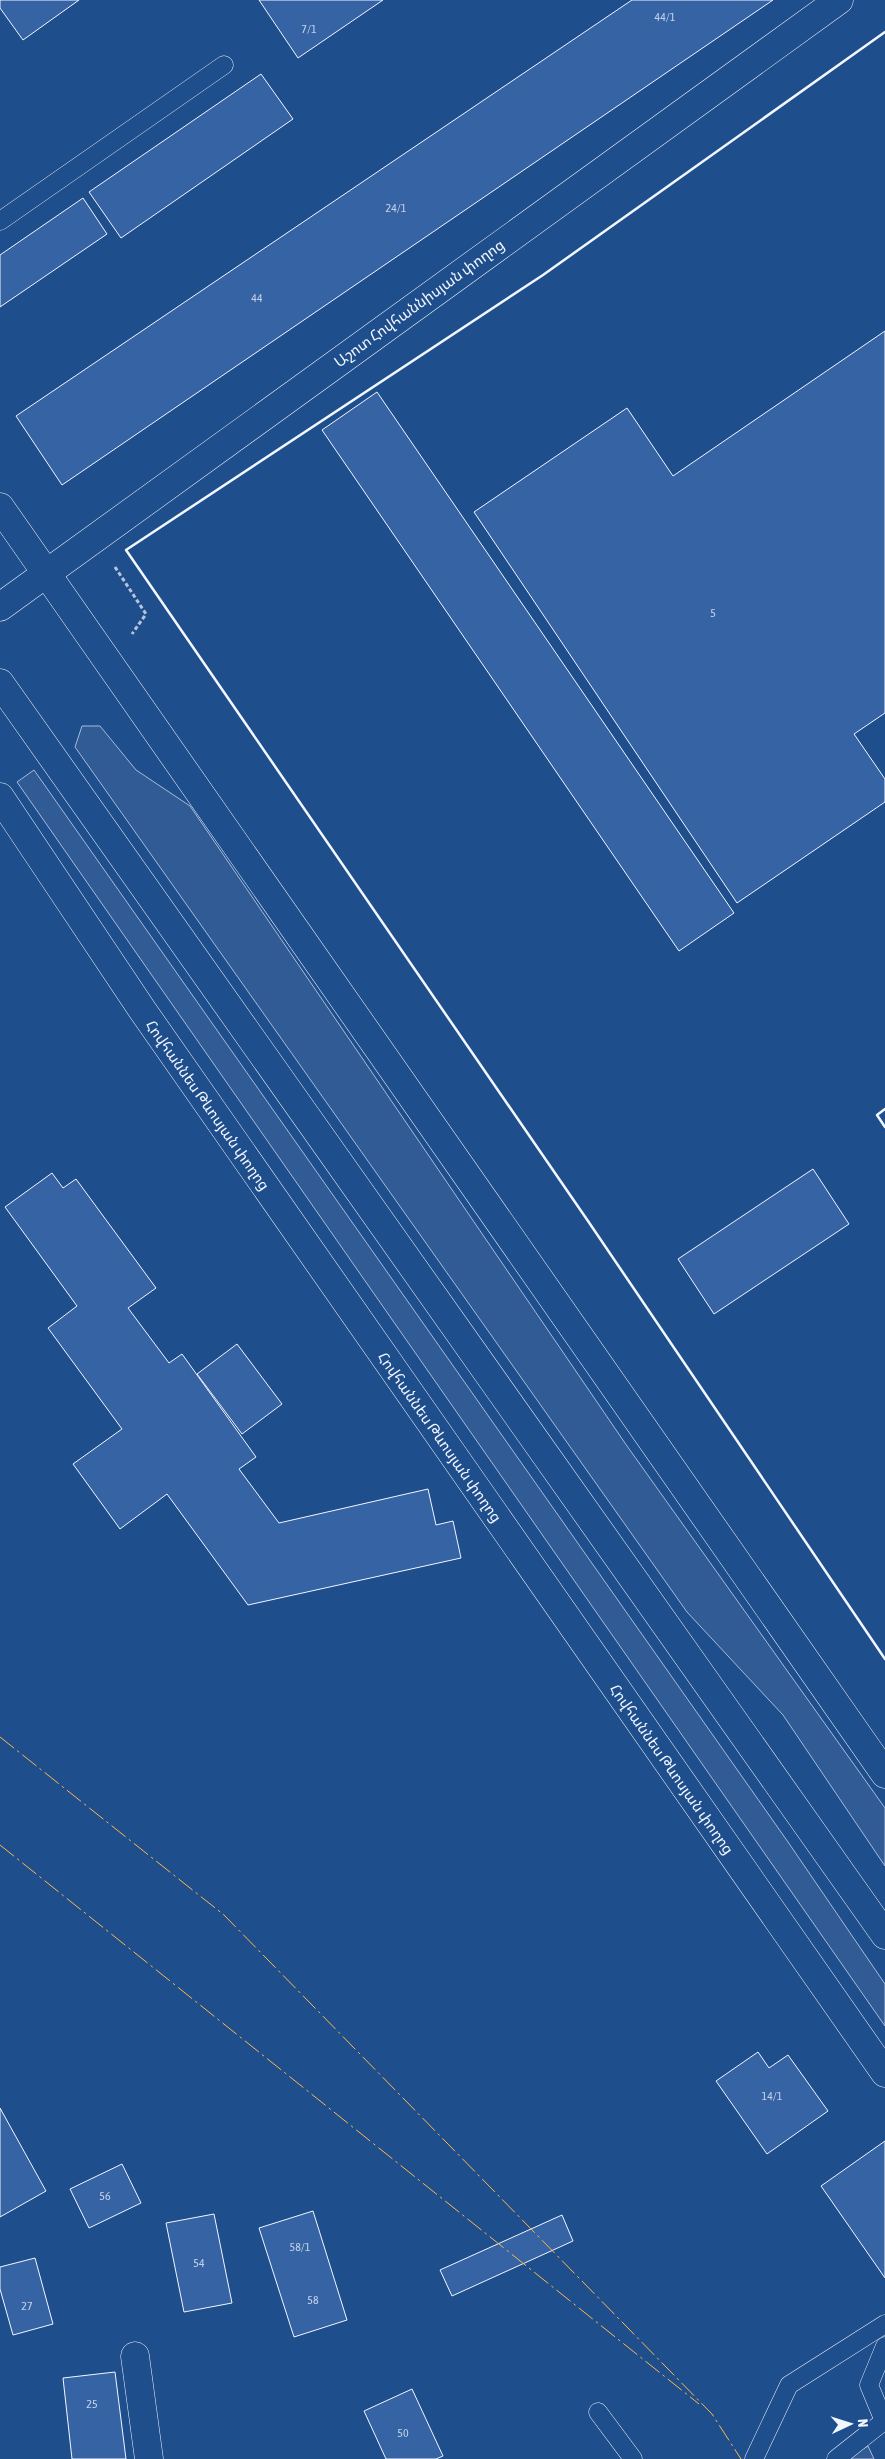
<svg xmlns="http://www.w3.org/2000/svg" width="885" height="2459" font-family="'Asap Condensed','Noto Sans Armenian',sans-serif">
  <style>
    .built { fill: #305b95; stroke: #a8bbd7 }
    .building { fill: #3563a3; stroke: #f2f6ff }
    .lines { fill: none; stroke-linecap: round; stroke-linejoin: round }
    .lane-casing { stroke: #f2f6ff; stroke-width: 19 }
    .street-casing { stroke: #f2f6ff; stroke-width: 29 }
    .secondary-casing { stroke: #f2f6ff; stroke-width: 29 }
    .primary-casing { stroke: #f2f6ff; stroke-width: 29 }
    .path { stroke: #b3c4dc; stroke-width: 3; stroke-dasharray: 4 2.5; stroke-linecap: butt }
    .lane { stroke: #1f4e8c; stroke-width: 18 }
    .street { stroke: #1f4e8c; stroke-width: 28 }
    .secondary { stroke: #1f4e8c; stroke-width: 28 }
    .primary { stroke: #1f4e8c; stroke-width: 28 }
    .wall { stroke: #f2f6ff; stroke-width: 2.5 }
    .power { stroke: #ffb74d; stroke-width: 1; stroke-dasharray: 18 4 2.5 4; stroke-linecap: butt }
    .labels { text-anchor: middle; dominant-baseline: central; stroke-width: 4; stroke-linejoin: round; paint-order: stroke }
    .number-label { font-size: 12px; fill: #c3d1e8 }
    .street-label { font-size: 15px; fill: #f2f6ff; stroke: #1f4e8c }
  </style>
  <rect width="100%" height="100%" fill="#1f4e8c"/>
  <g class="built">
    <polygon points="82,726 100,726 136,770 190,806 627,1446 885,1808 885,1866 783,1715 687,1612 75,747"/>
    <polygon points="34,770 788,1842 885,1984 885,2026 17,782"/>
    <polygon points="868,2446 874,2459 845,2459"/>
  </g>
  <g class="building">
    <polygon points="0,0 79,0 23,40 0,8"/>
    <polygon points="259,0 383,0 298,58"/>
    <polygon points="632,0 773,0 62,485 16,416"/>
    <polygon points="261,74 293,119 121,238 89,192"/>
    <polygon points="83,198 107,234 0,307 0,255"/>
    <polygon points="885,331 885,713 854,734 885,779 885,802 737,903 474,512 627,408 673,476"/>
    <polygon points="377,392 734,913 679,951 322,430"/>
    <polygon points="813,1169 849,1224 714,1314 678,1259"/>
    <polygon points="52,1173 63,1188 76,1179 156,1288 128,1308 169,1363 182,1354 256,1457 239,1469 279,1523 428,1489 436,1525 453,1521 461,1558 248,1605 167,1494 120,1529 73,1464 122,1429 48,1328 77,1306 5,1207"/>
    <polygon points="237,1344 282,1404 242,1434 197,1374"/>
    <polygon points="758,2052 769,2068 788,2055 828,2111 767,2154 716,2081"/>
    <polygon points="0,2108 46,2191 0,2217"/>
    <polygon points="885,2141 885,2278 821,2186"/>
    <polygon points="122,2164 141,2203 89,2228 70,2189"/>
    <polygon points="313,2211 347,2320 294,2337 259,2228"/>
    <polygon points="214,2214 232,2303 184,2312 166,2223"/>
    <polygon points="562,2215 573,2241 452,2296 440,2270"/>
    <polygon points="35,2258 53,2324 13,2335 0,2289 0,2267"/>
    <polygon points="115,2372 126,2459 72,2459 63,2378"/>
    <polygon points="412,2389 443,2456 436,2459 386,2459 364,2411"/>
  </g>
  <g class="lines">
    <defs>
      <g id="lane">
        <polyline points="0,221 224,65"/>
        <polyline points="598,2412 633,2459"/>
        <polyline points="754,2459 789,2385 885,2324"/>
        <polyline points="836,2459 884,2421 869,2385 885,2346"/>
      </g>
      <polyline id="street" points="135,2356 149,2459"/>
      <g id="secondary">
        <polyline points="0,507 885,1774"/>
        <polyline points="0,607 839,0"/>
      </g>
      <g id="primary">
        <polyline points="0,683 885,1935"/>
        <polyline points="0,797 143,1011 885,2073"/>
      </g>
    </defs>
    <use href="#lane" class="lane-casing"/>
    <use href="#street" class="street-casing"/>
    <use href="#secondary" class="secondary-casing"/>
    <use href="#primary" class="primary-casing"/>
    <polyline class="path" points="115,567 146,614 132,634"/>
    <use href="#lane" class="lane"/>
    <use href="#street" class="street"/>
    <use href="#secondary" class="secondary"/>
    <use href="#primary" class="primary"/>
    <g class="wall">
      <polyline points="885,32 543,275 126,550 588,1221 885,1659"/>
      <polyline points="885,1109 877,1115 885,1127"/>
    </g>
    <g class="power">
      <polyline points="0,1737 224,1915 712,2414 741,2459"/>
      <polyline points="0,1845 699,2404"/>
    </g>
  </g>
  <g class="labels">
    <g class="number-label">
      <text x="665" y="17">44/1</text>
      <text x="309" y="29">7/1</text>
      <text x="396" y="208">24/1</text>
      <text x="257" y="298">44</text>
      <text x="713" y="613">5</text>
      <text x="772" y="2096">14/1</text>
      <text x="105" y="2196">56</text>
      <text x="300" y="2247">58/1</text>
      <text x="199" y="2263">54</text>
      <text x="313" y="2300">58</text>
      <text x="27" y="2306">27</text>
      <text x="92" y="2404">25</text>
      <text x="403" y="2433">50</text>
    </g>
    <g class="street-label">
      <text transform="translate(419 303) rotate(-36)">Աշոտ Հովհաննիսյան փողոց</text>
      <text transform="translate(208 1105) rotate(55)">Հովհաննես Թևոսյան փողոց</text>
      <text transform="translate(440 1437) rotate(55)">Հովհաննես Թևոսյան փողոց</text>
      <text transform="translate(672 1769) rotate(55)">Հովհաննես Թևոսյան փողոց</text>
    </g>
  </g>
  <g transform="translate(850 2424) rotate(86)" stroke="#1f4e8c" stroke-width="4" paint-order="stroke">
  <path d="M0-4L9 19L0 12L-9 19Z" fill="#f2f6ff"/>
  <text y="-8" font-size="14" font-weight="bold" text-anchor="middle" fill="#f2f6ff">N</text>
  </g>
</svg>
